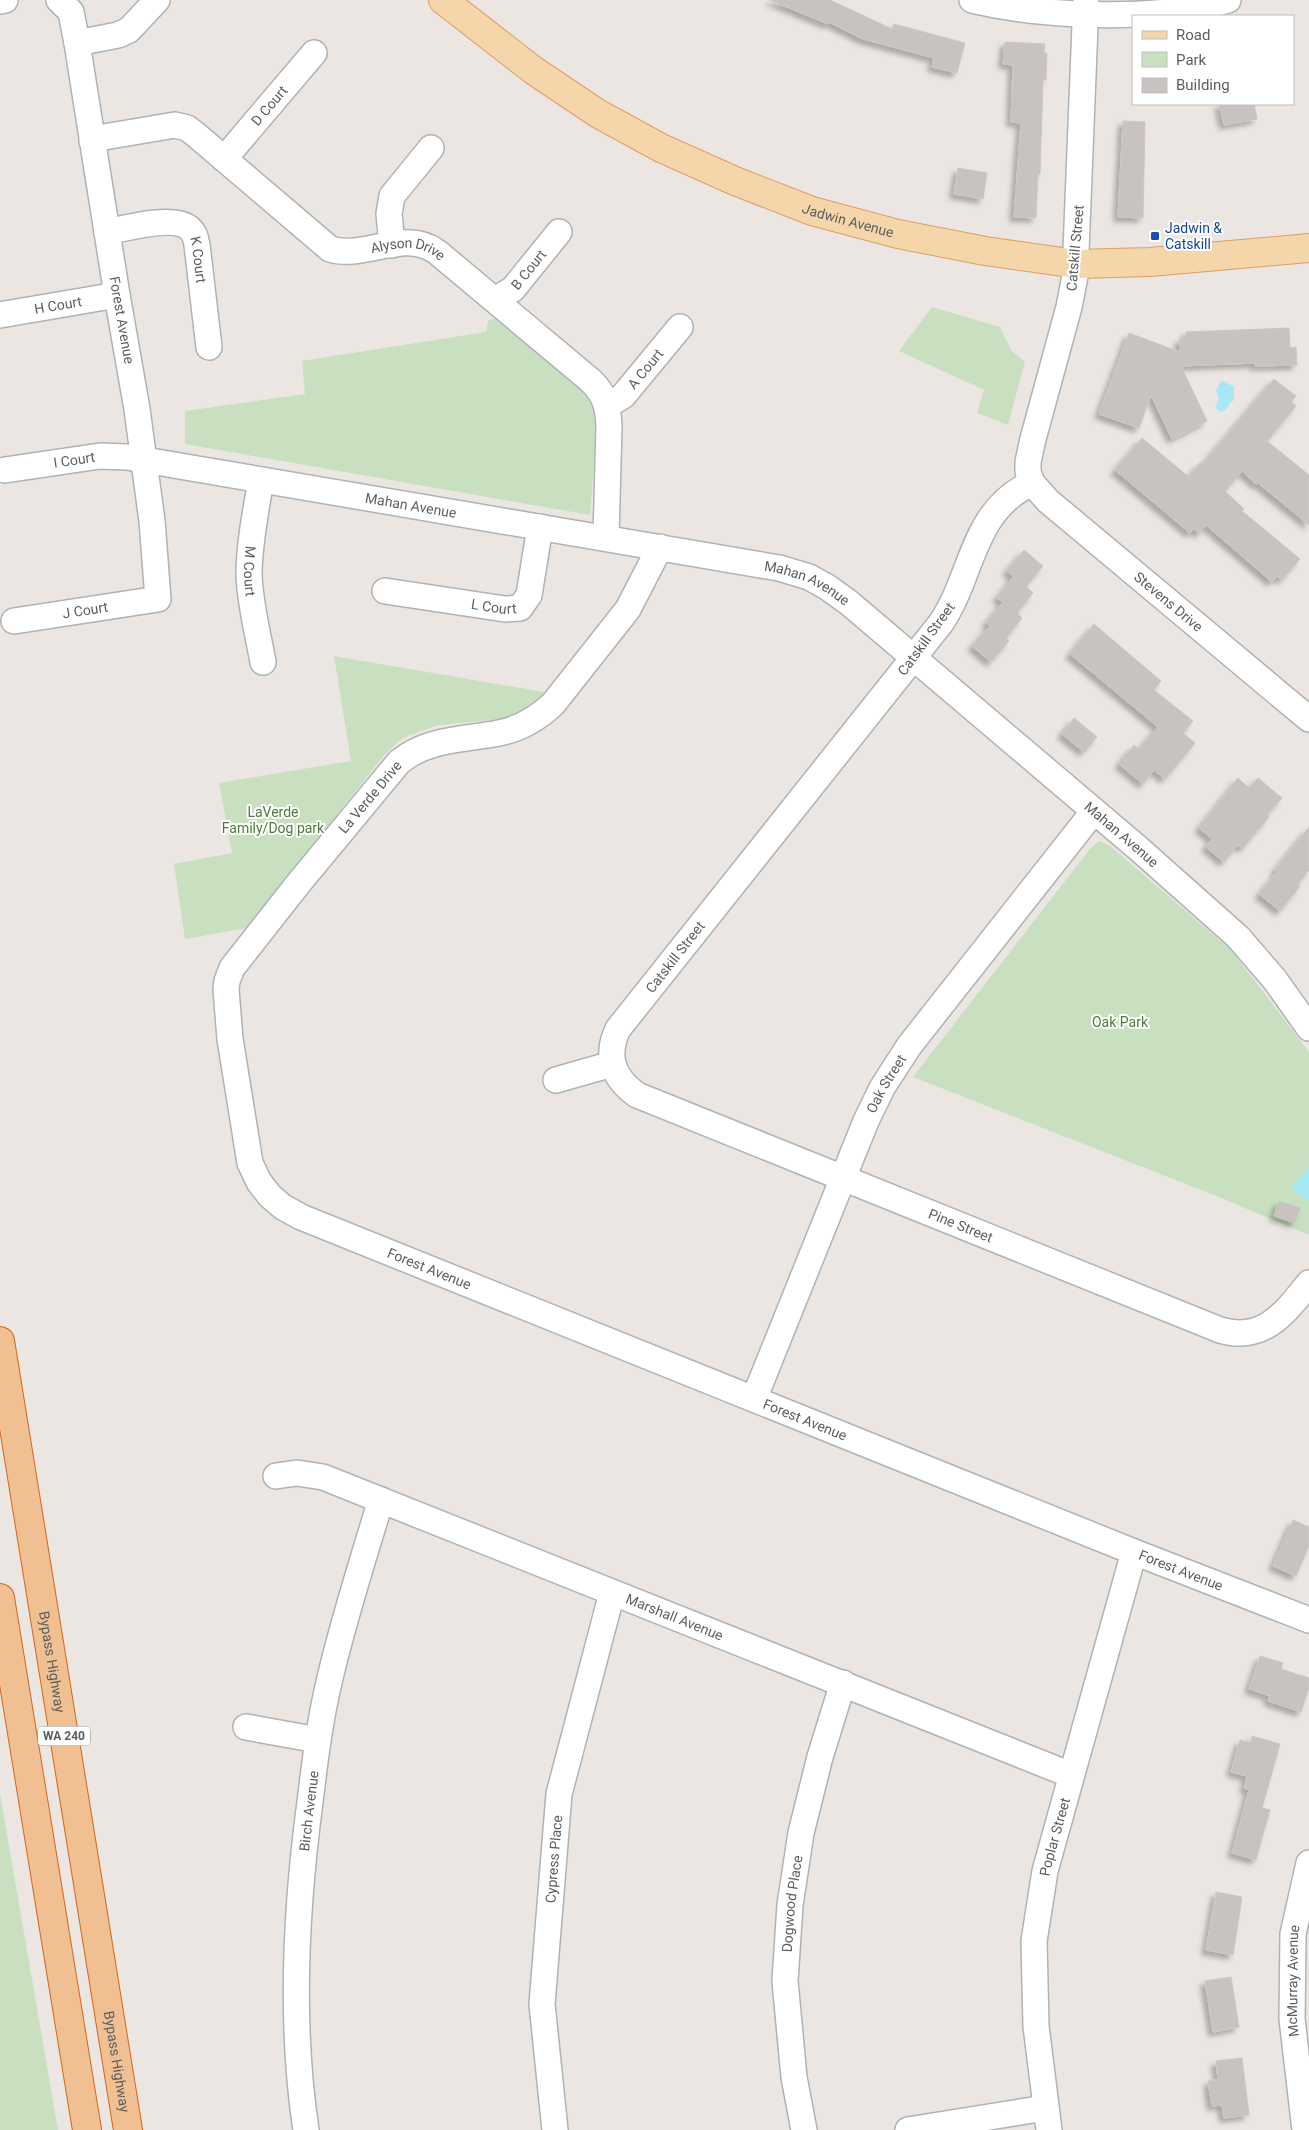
<svg xmlns="http://www.w3.org/2000/svg" width="1309" height="2130" font-family="Roboto,sans-serif">
  <style>
    .green { fill: #c8e0c0 }
    .water { fill: #a7e8f5 }
    .building { fill: #c8c3c0; stroke: #cfc6c0; filter: url(#shadow) }
    .lines { fill: none; stroke-linecap: round; stroke-linejoin: round }
    .minor-casing { stroke: #afb3b5; stroke-width: 28 }
    .major-casing { stroke: #e19c64; stroke-width: 30 }
    .highway-casing { stroke: #d36719; stroke-width: 30 }
    .minor { stroke: #fff; stroke-width: 25 }
    .major { stroke: #f5d6ab; stroke-width: 28 }
    .highway { stroke: #f0bf92; stroke-width: 28 }
    .transit-dot { fill: #1a4fb4; stroke: #fff; stroke-width: 2 }
    .labels { text-anchor: middle; dominant-baseline: central; stroke-width: 4; stroke-linejoin: round; paint-order: stroke }
    .shield { fill: #fff; stroke: #8c8e90; stroke-width: 1 }
    .shield-label { font-size: 12px; font-weight: bold; fill: #5a5e60 }
    .street-label { font-size: 14px; fill: #5a5e60; stroke: #fff }
    .transit-label { font-size: 14px; fill: #164399; stroke: #fff; text-anchor: start }
    .park-label { font-size: 14px; fill: #4b7c3d; stroke: #fff }
  </style>
  <defs>
    <filter id="shadow"><feDropShadow dx="-4.5" dy="4.5" stdDeviation="2.5" flood-color="#0004"/></filter>
  </defs>
  <rect width="100%" height="100%" fill="#ebe6e1"/>
  <g class="green">
    <polygon points="932,307 1000,327 1011,350 1025,362 1008,425 977,413 984,390 899,351"/>
    <polygon points="497,318 599,404 590,515 185,444 185,411 305,394 302,361 486,332 488,320"/>
    <polygon points="334,656 550,693 529,708 503,719 439,725 418,732 401,739 385,754 247,928 185,939 174,864 232,853 219,783 351,761"/>
    <polygon points="1099,841 1110,846 1231,950 1309,1052 1309,1235 1219,1197 913,1077 1089,850"/>
    <polygon points="0,1794 58,2130 0,2130"/>
  </g>
  <g class="water">
    <polygon points="1224,381 1234,387 1234,400 1229,404 1226,410 1220,412 1215,407 1219,399 1216,390 1220,383"/>
    <polygon points="1309,1166 1309,1199 1307,1201 1291,1189"/>
  </g>
  <g class="building">
    <polygon points="770,0 830,0 892,29 894,24 965,43 957,73 932,67 934,58 863,39 829,22 828,24"/>
    <polygon points="1005,42 1045,44 1044,53 1047,53 1046,80 1043,80 1040,174 1038,174 1036,218 1014,217 1021,123 1011,122 1013,65 1003,64"/>
    <polygon points="1219,104 1254,104 1257,119 1224,125"/>
    <polygon points="1123,121 1145,122 1143,218 1118,217"/>
    <polygon points="958,168 987,173 983,199 954,194"/>
    <polygon points="1289,328 1290,348 1296,347 1297,365 1255,366 1255,363 1181,366 1207,421 1172,439 1151,395 1139,428 1099,414 1129,333 1180,352 1179,339 1186,339 1186,332"/>
    <polygon points="1274,379 1296,396 1291,402 1296,406 1267,441 1309,475 1309,525 1258,483 1256,484 1242,471 1225,491 1244,509 1242,511 1300,559 1282,580 1277,576 1272,582 1206,525 1199,534 1194,529 1190,533 1115,470 1142,438 1189,477 1200,463 1202,465"/>
    <polygon points="1024,550 1043,566 1026,586 1033,593 1017,613 1022,618 1006,638 1009,641 991,662 972,646 990,626 986,623 1003,602 997,598 1013,577 1007,571"/>
    <polygon points="1094,624 1161,681 1154,690 1193,721 1183,733 1195,743 1165,779 1154,770 1143,784 1119,764 1134,745 1139,749 1158,727 1070,654"/>
    <polygon points="1074,718 1097,737 1084,752 1062,734"/>
    <polygon points="1238,778 1249,788 1258,778 1282,798 1267,815 1269,817 1243,848 1238,845 1224,862 1206,847 1212,839 1199,828"/>
    <polygon points="1309,827 1309,870 1298,884 1300,886 1280,911 1259,894 1277,872 1275,870"/>
    <polygon points="1279,1201 1300,1208 1295,1223 1274,1216"/>
    <polygon points="1293,1520 1309,1527 1309,1546 1296,1576 1273,1566"/>
    <polygon points="1260,1656 1283,1663 1281,1669 1309,1678 1309,1688 1301,1712 1268,1701 1270,1696 1249,1689"/>
    <polygon points="1252,1736 1280,1744 1262,1808 1270,1810 1256,1860 1232,1853 1249,1790 1244,1788 1247,1776 1231,1772 1240,1740 1251,1743"/>
    <polygon points="1216,1892 1242,1897 1233,1955 1206,1950"/>
    <polygon points="1231,1977 1239,2027 1213,2032 1205,1981"/>
    <polygon points="1242,2058 1249,2115 1224,2118 1222,2105 1212,2106 1208,2081 1218,2080 1216,2061"/>
  </g>
  <g class="lines">
    <defs>
      <g id="minor">
        <path d="M 972,0 C 1044,17 1158,22 1228,0"/>
        <path id="s1" d="M 1086,0 L 1075,276 L 1069,307 L 1033,439 L 1028,462 L 1028,472 L 1032,483 L 1048,501 L 1309,719"/>
        <polyline points="0,1 5,0"/>
        <polyline points="77,43 118,35 129,30 157,0"/>
        <path id="s2" d="M 92,141 L 104,137 L 175,125 L 187,128 L 195,134 L 330,249 C 364,260 404,228 437,252 L 590,380 C 605,394 608,406 609,426 L 606,537"/>
        <path id="s3" d="M 224,159 L 314,53"/>
        <path id="s4" d="M 107,232 C 125,228 174,215 189,228 C 194,232 196,238 197,245 L 209,347"/>
        <polyline points="392,245 389,214 392,196 431,148"/>
        <path id="s5" d="M 495,300 L 513,289 L 559,232"/>
        <path id="s6" d="M 0,315 L 117,295"/>
        <path id="s7" d="M 607,406 L 623,396 L 680,327"/>
        <path id="s8" d="M 5,470 L 100,456 L 127,457 L 779,568 L 809,577 L 827,587 L 848,602 L 1139,849 L 1238,937 L 1275,980 L 1309,1028"/>
        <path id="s9" d="M 261,480 C 256,511 249,543 249,575 C 250,604 258,634 263,662"/>
        <path id="s10" d="M 1032,483 C 971,511 974,574 941,623 L 618,1029 C 605,1056 613,1078 637,1095 L 1220,1330 C 1263,1343 1285,1313 1309,1283"/>
        <path id="s11" d="M 660,547 L 628,609 L 553,704 C 538,718 519,729 499,733 C 464,740 428,738 399,762 L 298,884 L 232,968 L 227,981 L 226,989 L 230,1039 L 250,1163 L 259,1182 L 270,1196 L 283,1207 L 301,1217 L 1134,1552 L 1309,1620"/>
        <path id="s12" d="M 385,591 L 505,609 L 520,608 L 529,595 L 540,527"/>
        <path id="s13" d="M 14,621 L 158,599 L 152,521 L 137,409 L 117,295 L 77,43 L 71,12 L 59,0"/>
        <polyline points="556,1080 612,1064"/>
        <path id="s14" d="M 754,1399 L 866,1121 L 882,1088 L 909,1046 L 1094,811"/>
        <path id="s15" d="M 276,1476 L 297,1473 L 323,1477 L 1071,1775"/>
        <polyline points="246,1727 318,1740"/>
        <path id="s16" d="M 306,2130 C 290,2025 296,1907 310,1802 C 315,1760 320,1719 330,1678 C 344,1618 363,1559 381,1500"/>
        <path id="s17" d="M 555,2130 L 542,2004 L 559,1794 L 612,1593"/>
        <path id="s18" d="M 804,2130 L 794,2077 L 785,1981 L 790,1905 L 801,1833 L 820,1757 L 843,1683"/>
        <polyline points="908,2130 1045,2108"/>
        <path id="s19" d="M 1049,2130 L 1036,2026 L 1034,1941 L 1045,1871 L 1134,1552"/>
        <path id="s20" d="M 1305,2130 L 1292,2019 L 1293,1934 L 1309,1863"/>
      </g>
      <g id="major">
        <path id="s21" d="M 443,0 L 533,70 L 597,113 L 661,148 L 735,181 L 812,211 L 898,234 L 985,251 L 1077,264 L 1150,262 L 1309,248"/>
      </g>
      <g id="highway">
        <path id="s22" d="M 0,1341 L 128,2130"/>
        <polyline points="0,1598 87,2130"/>
      </g>
    </defs>
    <use href="#minor" class="minor-casing"/>
    <use href="#major" class="major-casing"/>
    <use href="#highway" class="highway-casing"/>
    <use href="#minor" class="minor"/>
    <use href="#major" class="major"/>
    <use href="#highway" class="highway"/>
  </g>
  <rect class="transit-dot" x="1150" y="231" width="10" height="10" rx="2.5"/>
  <g class="labels">
    <rect class="shield" x="38" y="1726.5" width="52" height="19" rx="4"/>
    <g class="shield-label">
      <text x="64" y="1736">WA 240</text>
    </g>
    <g class="street-label">
      <text stroke="none"><textPath href="#s3" startOffset="70">D Court</textPath></text>
      <text stroke="none"><textPath href="#s21" startOffset="465">Jadwin Avenue</textPath></text>
      <text transform="translate(1075 248) rotate(-85)">Catskill Street</text>
      <text stroke="none"><textPath href="#s2" startOffset="364">Alyson Drive</textPath></text>
      <text stroke="none"><textPath href="#s4" startOffset="118">K Court</textPath></text>
      <text stroke="none"><textPath href="#s5" startOffset="46">B Court</textPath></text>
      <text stroke="none"><textPath href="#s6" startOffset="59">H Court</textPath></text>
      <text transform="translate(122 320) rotate(80)">Forest Avenue</text>
      <text stroke="none"><textPath href="#s7" startOffset="54">A Court</textPath></text>
      <text stroke="none"><textPath href="#s8" startOffset="70">I Court</textPath></text>
      <text stroke="none"><textPath href="#s8" startOffset="411">Mahan Avenue</textPath></text>
      <text stroke="none"><textPath href="#s9" startOffset="92">M Court</textPath></text>
      <text stroke="none"><textPath href="#s8" startOffset="816">Mahan Avenue</textPath></text>
      <text stroke="none"><textPath href="#s1" startOffset="671">Stevens Drive</textPath></text>
      <text stroke="none"><textPath href="#s12" startOffset="110">L Court</textPath></text>
      <text stroke="none"><textPath href="#s13" startOffset="72">J Court</textPath></text>
      <text transform="translate(926 639) rotate(-54)">Catskill Street</text>
      <text transform="translate(370 797) rotate(-50)">La Verde Drive</text>
      <text stroke="none"><textPath href="#s8" startOffset="1221">Mahan Avenue</textPath></text>
      <text transform="translate(675 957) rotate(-52)">Catskill Street</text>
      <text stroke="none"><textPath href="#s14" startOffset="342">Oak Street</textPath></text>
      <text stroke="none"><textPath href="#s10" startOffset="1115">Pine Street</textPath></text>
      <text stroke="none"><textPath href="#s11" startOffset="1036">Forest Avenue</textPath></text>
      <text stroke="none"><textPath href="#s11" startOffset="1441">Forest Avenue</textPath></text>
      <text stroke="none"><textPath href="#s11" startOffset="1846">Forest Avenue</textPath></text>
      <text stroke="none"><textPath href="#s15" startOffset="426">Marshall Avenue</textPath></text>
      <text stroke="none"><textPath href="#s22" startOffset="325">Bypass Highway</textPath></text>
      <text stroke="none"><textPath href="#s16" startOffset="320">Birch Avenue</textPath></text>
      <text stroke="none"><textPath href="#s19" startOffset="296">Poplar Street</textPath></text>
      <text stroke="none"><textPath href="#s17" startOffset="272">Cypress Place</textPath></text>
      <text stroke="none"><textPath href="#s18" startOffset="228">Dogwood Place</textPath></text>
      <text stroke="none"><textPath href="#s20" startOffset="150">McMurray Avenue</textPath></text>
      <text stroke="none"><textPath href="#s22" startOffset="730">Bypass Highway</textPath></text>
    </g>
    <g class="transit-label">
      <text x="1165" y="228">Jadwin &amp;<tspan x="1165" dy="16">Catskill</tspan></text>
    </g>
    <g class="park-label">
      <text x="273" y="812">LaVerde<tspan x="273" dy="16">Family/Dog park</tspan></text>
      <text x="1120" y="1022">Oak Park</text>
    </g>
  </g>
  <rect x="1132" y="15" width="162" height="90" fill="#ffffff" stroke="#bdbfbf"/>
  <rect x="1142" y="31" width="25" height="8" fill="#f5d6ab" stroke="#bdbfbf"/>
  <text x="1176" y="40" font-size="15" fill="#5a5e60">Road</text>
  <rect x="1142" y="52" width="25" height="15" fill="#c8e0c0" stroke="#bdbfbf"/>
  <text x="1176" y="65" font-size="15" fill="#5a5e60">Park</text>
  <rect x="1142" y="78" width="25" height="15" fill="#c8c3c0" stroke="#bdbfbf"/>
  <text x="1176" y="90" font-size="15" fill="#5a5e60">Building</text>
</svg>
